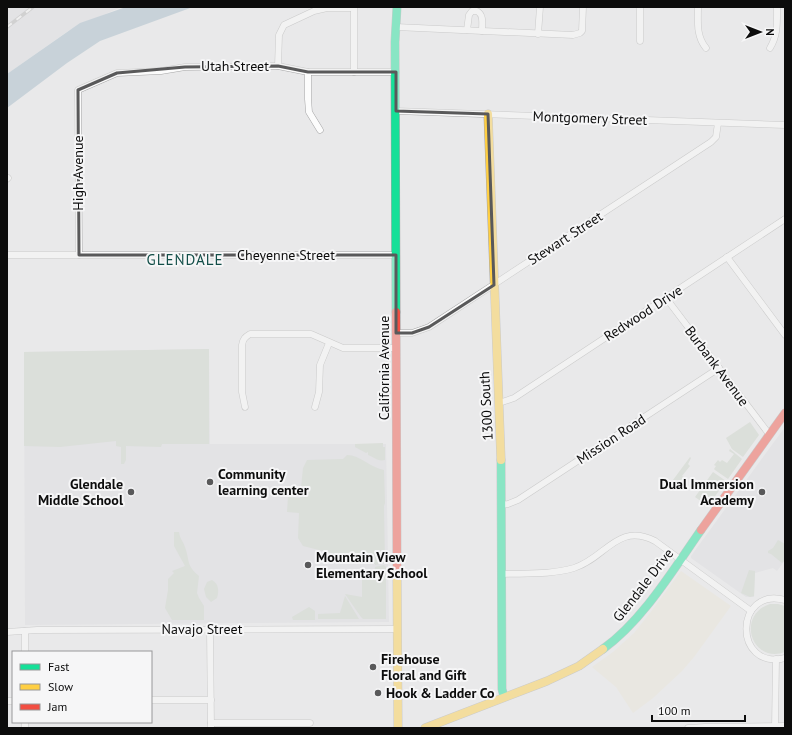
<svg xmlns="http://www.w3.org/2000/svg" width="792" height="735" font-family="'PT Sans',sans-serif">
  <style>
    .commercial { fill: #e8e4d8 }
    .built { fill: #dbdbe0 }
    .green { fill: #cad2c7 }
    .water { fill: #a0b7c6 }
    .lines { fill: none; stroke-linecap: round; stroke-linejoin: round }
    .street-casing { stroke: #a5a5a6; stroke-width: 7 }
    .fast-casing { stroke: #a5a5a6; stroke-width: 9 }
    .slow-casing { stroke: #a5a5a6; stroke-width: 9 }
    .jam-casing { stroke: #a5a5a6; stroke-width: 9 }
    .street { stroke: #fcfcfc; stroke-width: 6 }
    .fast { stroke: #16e098; stroke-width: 8 }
    .slow { stroke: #ffcf43; stroke-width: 8 }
    .jam { stroke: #f24e42; stroke-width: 8 }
    .rail-casing { stroke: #b4b4b4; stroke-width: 3.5 }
    .rail { stroke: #f6f6f7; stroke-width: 2; stroke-dasharray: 6; stroke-linecap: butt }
    .marked { fill: none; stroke: #59595a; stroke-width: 3; stroke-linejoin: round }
    .poi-dot { fill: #59595a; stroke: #f6f6f7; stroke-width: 1.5 }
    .labels { text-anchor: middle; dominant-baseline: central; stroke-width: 4; stroke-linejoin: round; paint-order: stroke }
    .street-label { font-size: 14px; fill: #0c0c0c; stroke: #f6f6f7 }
    .poi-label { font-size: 14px; font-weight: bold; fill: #0c0c0c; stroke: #f6f6f7; text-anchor: start }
    .neighbourhood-label { font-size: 15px; letter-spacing: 1px; fill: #124e48; stroke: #f6f6f7 }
  </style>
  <rect width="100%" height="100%" fill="#e9e9ea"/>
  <polygon class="commercial" points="681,571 731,606 694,657 682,671 653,698 633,713 616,687 592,667 613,652 634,633 650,613"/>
  <g class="built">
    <polygon points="7,7 121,7 68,31 7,74"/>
    <polygon points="209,349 210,444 386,444 389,622 25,625 24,352"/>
    <polygon points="785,427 785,560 777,571 773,568 755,573 754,597 746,597 691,558 691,556"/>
  </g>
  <g class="green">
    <polygon points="209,349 209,444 162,444 161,447 126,446 126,460 124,464 121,464 121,447 116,446 116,441 60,447 24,446 24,352"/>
    <polygon points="750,422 759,435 743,457 732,449 726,438"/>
    <path d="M 383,443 L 383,447 L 385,447 L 385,460 C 378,462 374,457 368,455 L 368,452 L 366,453 L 355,447 L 355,444 Z"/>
    <polygon points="730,449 742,459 728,479 715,470 714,469 716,466 714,465 718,460 720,462 722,460 727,463 734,454 729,451"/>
    <path d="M 347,455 C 360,455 371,468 384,470 L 385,503 L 384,506 L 385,563 L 375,565 L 375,564 L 303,546 L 298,538 L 299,513 L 287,512 L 288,497 L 300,498 L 303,468 L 307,460 L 343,459 Z"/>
    <polygon points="690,457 691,458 688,464 690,466 682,476 685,478 680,485 673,480"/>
    <polygon points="713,472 726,481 708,506 695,497"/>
    <path d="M 174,532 L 179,532 C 180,539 183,541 185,547 C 190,561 186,565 199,576 L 197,593 L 199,598 L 204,606 L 204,620 L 172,620 L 165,608 L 168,590 L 168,579 L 174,573 L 172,571 L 185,566 L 174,546 Z"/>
    <polygon points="778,540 785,544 785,560 782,563 771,554 768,553 768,551 773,548"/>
    <polygon points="384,565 386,567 386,619 363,619 361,617 345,594 362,597 362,578 374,578 375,567"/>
    <polygon points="749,570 755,571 755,573 754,596 750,597 741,593"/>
    <path d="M 212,580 C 219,584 219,591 217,598 L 211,602 L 206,597 L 204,589 L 207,582 Z"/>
    <polygon points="345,596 359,619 318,619 318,614 340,613"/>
    <path d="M 770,604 L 778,604 L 785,606 L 785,652 C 751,664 736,615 770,604 Z"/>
    <polygon points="309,607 315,611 315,620 293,620 292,617"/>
  </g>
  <polygon class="water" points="126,7 193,7 100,41 67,63 7,108 7,74 80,23"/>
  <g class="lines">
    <defs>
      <g id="street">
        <path d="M 698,7 C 698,22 696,36 706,48"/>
        <polyline points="396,27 573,35 580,33 582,31 583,7"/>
        <path d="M 467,30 L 469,15 L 472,11 L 477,11 C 484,15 482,24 482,31"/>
        <polyline points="538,34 540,7"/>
        <polyline points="640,41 640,7"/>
        <path d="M 770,48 C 778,35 777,22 777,7"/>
        <polyline points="278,66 279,35 284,25 314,11 327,8 354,8 354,72"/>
        <polyline points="308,72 308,99 309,112 320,130"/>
        <polyline points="396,111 785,125"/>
        <polyline points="7,179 8,178"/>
        <polyline points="7,255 396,255"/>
        <polyline points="79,255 78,90 117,73 161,71 185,67 278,66 308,72 396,72"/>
        <polyline points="727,257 785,335"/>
        <polyline points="666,298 769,434"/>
        <polyline points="396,333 412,333 429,327 711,142 716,137 718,123"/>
        <polyline points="499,403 514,398 785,219"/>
        <path d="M 245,407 L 242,392 L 242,345 C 243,339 245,337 250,334 L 311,334 L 343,348 L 396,348"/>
        <polyline points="315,407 319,392 320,365 329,343"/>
        <polyline points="501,505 508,504 518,500 719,368"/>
        <path d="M 501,574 C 526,573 550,575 574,568 C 606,558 617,522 655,541 L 751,611"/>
        <path d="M 785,600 C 734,586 733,671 785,658"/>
        <polyline points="210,629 211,728"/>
        <polyline points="25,631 25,652"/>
        <polyline points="7,632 37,630 397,629"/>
        <polyline points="151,700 211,700"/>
        <polyline points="7,701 13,701"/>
        <polyline points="25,722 25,728"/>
        <polyline points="211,723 310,723"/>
        <polyline points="688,728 705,727 785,726"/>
        <polyline points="775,728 776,659"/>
      </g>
      <g id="fast">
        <polyline points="396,312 395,42 397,7"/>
        <polyline points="501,460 502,689 504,697"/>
        <path d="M 603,649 C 643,620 673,570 701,530"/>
      </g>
      <g id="slow">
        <polyline points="488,114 501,460"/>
        <polyline points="397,571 398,728"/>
        <polyline points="425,728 547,681 579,666 603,649"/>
      </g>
      <g id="jam">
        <polyline points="396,312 397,571"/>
        <polyline points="701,530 785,413"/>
      </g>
    </defs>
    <use href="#street" class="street-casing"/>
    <use href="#fast" class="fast-casing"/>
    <use href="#slow" class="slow-casing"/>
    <use href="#jam" class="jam-casing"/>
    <use href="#street" class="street"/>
    <use href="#fast" class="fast"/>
    <use href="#slow" class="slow"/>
    <use href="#jam" class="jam"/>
    <defs>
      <polyline id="rail" points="7,27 33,7"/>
    </defs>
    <use href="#rail" class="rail-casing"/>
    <use href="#rail" class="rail"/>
  </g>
  <path d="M0 0H792V735H0ZM 278,66 L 308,72 L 396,72 L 396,111 L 488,114 L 494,285 L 429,327 L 412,333 L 396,333 L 396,255 L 79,255 L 78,90 L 117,73 L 185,67 Z" fill="#e9e9ea" fill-opacity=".55" fill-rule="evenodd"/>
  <path class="marked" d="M 278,66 L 308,72 L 396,72 L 396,111 L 488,114 L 494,285 L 429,327 L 412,333 L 396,333 L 396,255 L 79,255 L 78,90 L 117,73 L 185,67 Z"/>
  <g class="poi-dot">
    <circle cx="210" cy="482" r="4"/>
    <circle cx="131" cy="492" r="4"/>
    <circle cx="762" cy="492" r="4"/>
    <circle cx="308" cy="565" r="4"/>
    <circle cx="373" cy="667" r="4"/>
    <circle cx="378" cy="693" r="4"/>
  </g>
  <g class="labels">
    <g class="street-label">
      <text x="235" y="66">Utah Street</text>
      <text transform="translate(590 118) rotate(2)">Montgomery Street</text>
      <text transform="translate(78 173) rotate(-90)">High Avenue</text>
      <text transform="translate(565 238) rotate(-33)">Stewart Street</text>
      <text x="286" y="255">Cheyenne Street</text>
      <text transform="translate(643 313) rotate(-33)">Redwood Drive</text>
      <text transform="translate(717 366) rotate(53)">Burbank Avenue</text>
      <text transform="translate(384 368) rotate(-90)">California Avenue</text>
      <text transform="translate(486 406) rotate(-93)">1300 South</text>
      <text transform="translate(611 439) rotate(-33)">Mission Road</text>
      <text transform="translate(643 585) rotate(-52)">Glendale Drive</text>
      <text x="202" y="629">Navajo Street</text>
    </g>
    <g class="poi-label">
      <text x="218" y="474">Community<tspan x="218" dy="16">learning center</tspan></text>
      <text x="123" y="484" text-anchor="end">Glendale<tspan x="123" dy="16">Middle School</tspan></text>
      <text x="754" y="484" text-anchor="end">Dual Immersion<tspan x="754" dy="16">Academy</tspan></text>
      <text x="316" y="557">Mountain View<tspan x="316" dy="16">Elementary School</tspan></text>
      <text x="381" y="659">Firehouse<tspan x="381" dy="16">Floral and Gift</tspan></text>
      <text x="386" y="693">Hook &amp; Ladder Co</text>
    </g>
    <g class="neighbourhood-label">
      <text x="185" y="259">GLENDALE</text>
    </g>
  </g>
  <rect width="792" height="735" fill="none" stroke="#0c0c0c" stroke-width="16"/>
  <rect x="12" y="651" width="140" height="72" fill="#f6f6f7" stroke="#989899"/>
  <rect x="20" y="664" width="20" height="6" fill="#16e098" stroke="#989899"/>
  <text x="48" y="671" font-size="12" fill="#0c0c0c">Fast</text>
  <rect x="20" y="684" width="20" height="6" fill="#ffcf43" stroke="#989899"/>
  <text x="48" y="691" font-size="12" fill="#0c0c0c">Slow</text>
  <rect x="20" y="704" width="20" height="6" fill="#f24e42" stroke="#989899"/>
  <text x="48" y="711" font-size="12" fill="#0c0c0c">Jam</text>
  <g transform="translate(760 32) rotate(90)" stroke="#f6f6f7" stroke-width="3" paint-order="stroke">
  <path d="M0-3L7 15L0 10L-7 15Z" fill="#0c0c0c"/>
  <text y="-6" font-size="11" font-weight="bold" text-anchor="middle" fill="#0c0c0c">N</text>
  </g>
  <path d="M652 715v6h93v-6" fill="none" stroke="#0c0c0c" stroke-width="2"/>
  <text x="658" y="715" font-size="12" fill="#0c0c0c" stroke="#f6f6f7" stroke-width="3" paint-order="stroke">100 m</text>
</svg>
